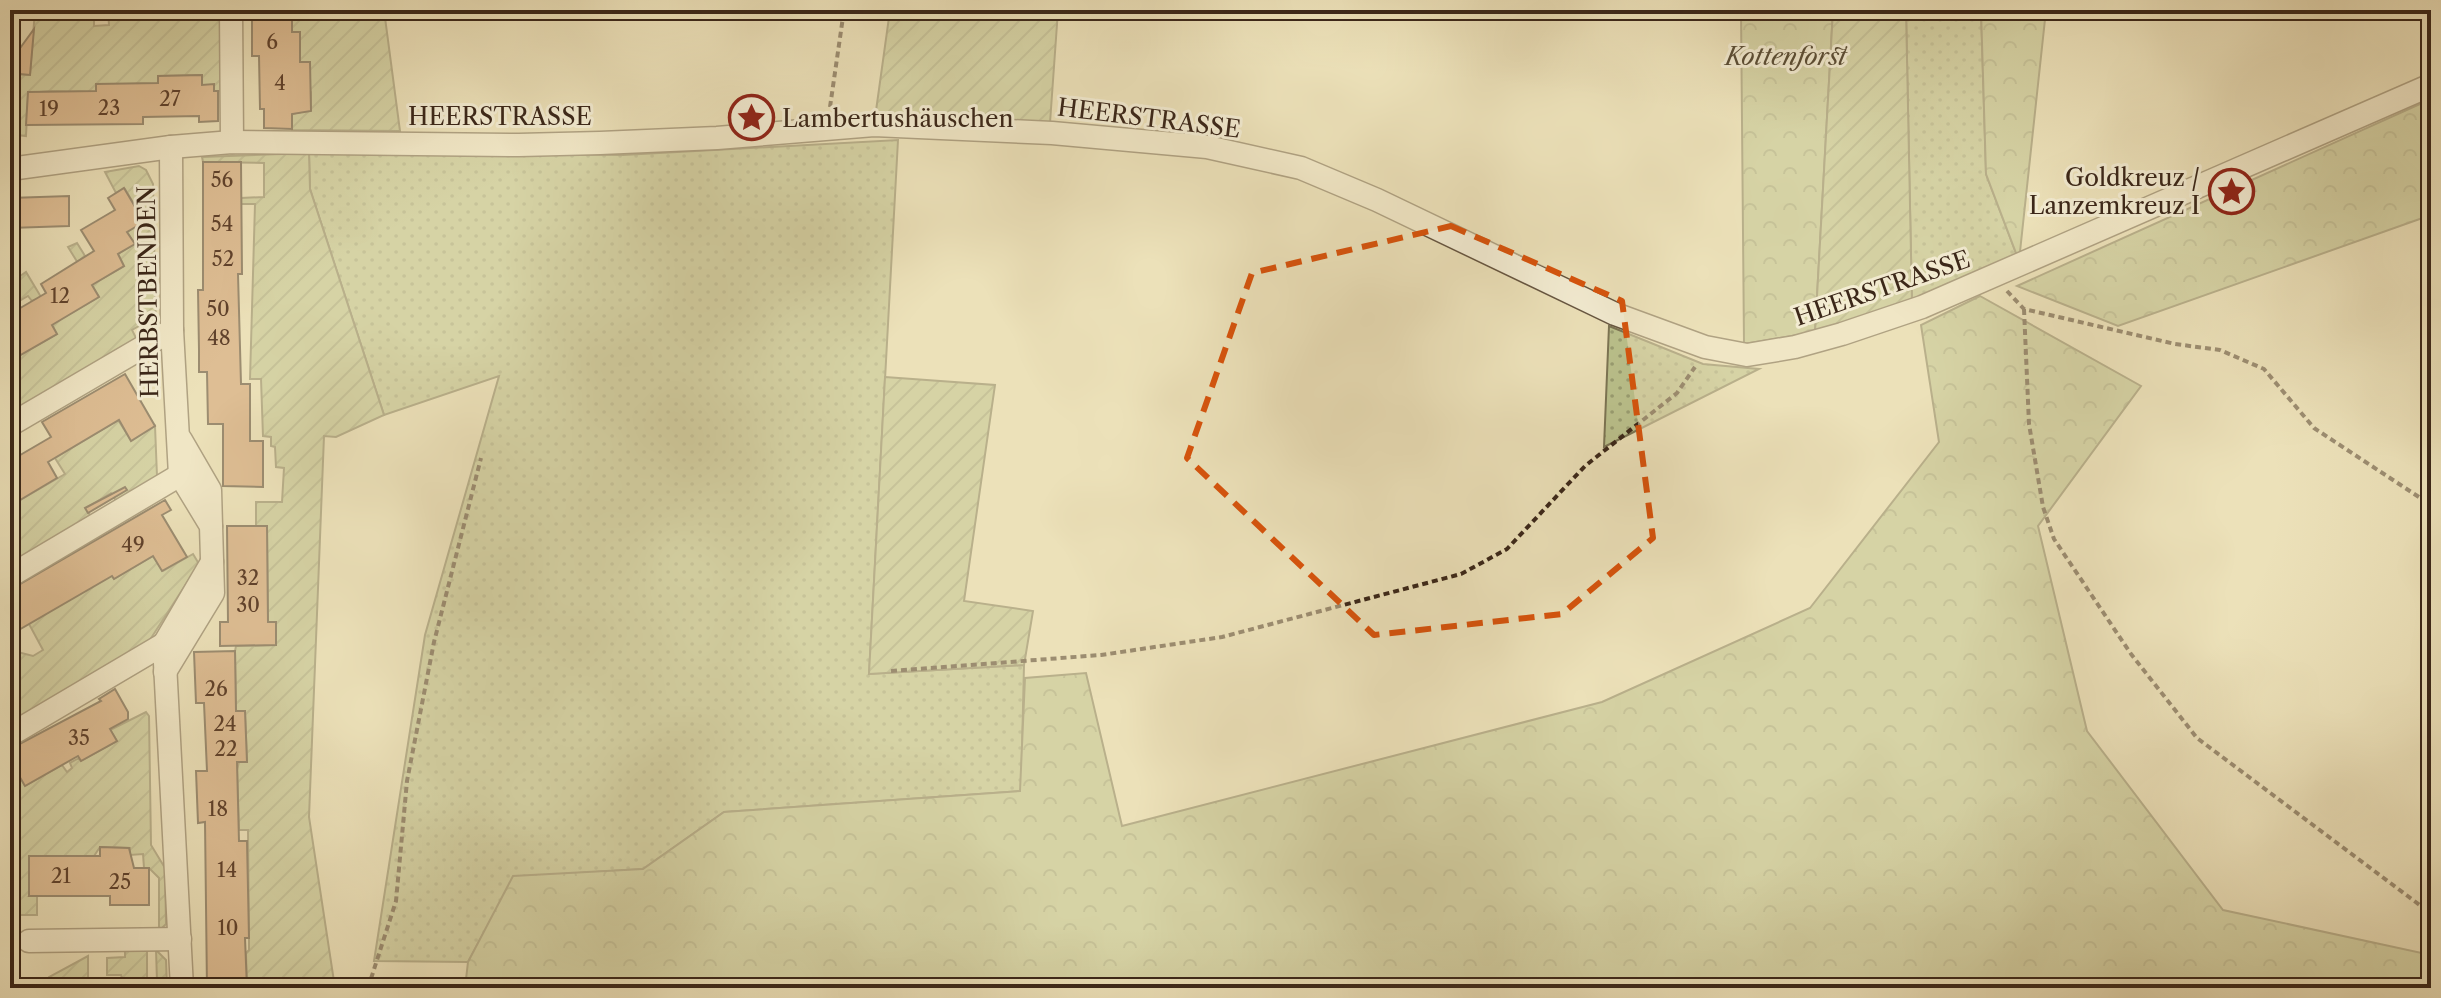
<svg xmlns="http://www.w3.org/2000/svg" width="2441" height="998" font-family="'Libre Caslon Text',serif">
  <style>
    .grass { fill: url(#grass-dots); stroke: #7b7453; stroke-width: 2 }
    .forest { fill: url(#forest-crowns); stroke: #7b7453; stroke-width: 2 }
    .garden { fill: url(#garden-furrows); stroke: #7b7453; stroke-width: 2 }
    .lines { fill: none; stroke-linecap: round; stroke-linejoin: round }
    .stream { stroke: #738272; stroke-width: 7 }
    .building { fill: #cd9267; stroke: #3b2719; stroke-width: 2 }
    .minor-casing { stroke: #675641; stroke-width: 25 }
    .path { stroke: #3b2719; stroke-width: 4; stroke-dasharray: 6 4; stroke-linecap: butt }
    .minor { stroke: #f3ecd2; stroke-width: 22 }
    .marked { fill: none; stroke: #d7540d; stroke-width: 6; stroke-dasharray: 16 10; stroke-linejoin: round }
    .labels { text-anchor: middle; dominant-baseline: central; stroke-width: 6; stroke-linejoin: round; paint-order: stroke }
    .number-label { font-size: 20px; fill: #60422c }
    .park-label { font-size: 24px; font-style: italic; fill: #5b4e36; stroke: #f3ecd2 }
    .street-label { font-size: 24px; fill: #3b2719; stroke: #f3ecd2 }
    .poi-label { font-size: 24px; fill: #3b2719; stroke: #f3ecd2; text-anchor: start }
  </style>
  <defs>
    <pattern id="grass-dots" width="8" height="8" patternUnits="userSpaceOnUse" patternTransform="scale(2)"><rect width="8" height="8" fill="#bbc28d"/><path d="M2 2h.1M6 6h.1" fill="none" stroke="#999e72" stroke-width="1.8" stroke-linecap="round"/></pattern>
    <pattern id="forest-crowns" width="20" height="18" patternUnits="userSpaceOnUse" patternTransform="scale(2)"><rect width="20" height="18" fill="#bbc28d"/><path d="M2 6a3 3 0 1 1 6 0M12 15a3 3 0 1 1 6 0" fill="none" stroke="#999e72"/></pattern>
    <pattern id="garden-furrows" width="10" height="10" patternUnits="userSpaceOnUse" patternTransform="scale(2)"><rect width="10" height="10" fill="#bbc28d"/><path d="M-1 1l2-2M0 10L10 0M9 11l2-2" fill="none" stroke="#999e72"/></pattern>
  </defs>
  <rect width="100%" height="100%" fill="#ece1b9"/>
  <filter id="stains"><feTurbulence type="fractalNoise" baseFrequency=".0025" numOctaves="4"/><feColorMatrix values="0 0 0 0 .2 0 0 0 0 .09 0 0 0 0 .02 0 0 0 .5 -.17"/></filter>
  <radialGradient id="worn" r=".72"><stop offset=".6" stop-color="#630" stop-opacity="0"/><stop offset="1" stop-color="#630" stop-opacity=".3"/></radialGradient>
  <g class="grass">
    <polygon points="1906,10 1981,10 1986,174 2019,261 1912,304"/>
    <polygon points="898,140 869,674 1024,665 1021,791 724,812 643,869 514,877 468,962 374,961 425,635 499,376 384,415 310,189 309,153 623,155"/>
    <polygon points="1609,326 1703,364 1759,369 1604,447"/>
  </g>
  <g class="forest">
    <polygon points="1741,10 1833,10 1815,332 1744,344"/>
    <polygon points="1981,10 2046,10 2019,261 1986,174"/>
    <polygon points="2431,99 2431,215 2118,326 2017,286"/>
    <polygon points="1980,296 2141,386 2038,526 2087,731 2223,910 2431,955 2431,988 465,988 468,962 513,876 643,869 724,812 1020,791 1025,678 1086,673 1122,826 1602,702 1810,608 1939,442 1921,325"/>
  </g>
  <g class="garden">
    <path d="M 35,10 L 94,10 L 94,26 L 109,25 L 108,10 L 220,10 L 221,91 L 214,91 L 214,85 L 202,85 L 201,75 L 158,76 L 158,90 C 139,92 119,94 99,94 C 76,94 52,88 28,94 L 26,136 L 10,134 L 10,74 L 30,75 Z"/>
    <polygon points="292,10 384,10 400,131 292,130 292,114 311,110 311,92 291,62"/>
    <polygon points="890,10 1058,10 1050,123 944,116 875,118"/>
    <polygon points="1833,10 1906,10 1912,304 1815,332"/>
    <polygon points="309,153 310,189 384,415 336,437 324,436 309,817 335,988 247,988 246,953 249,950 249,938 248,830 239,830 237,770 239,762 247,761 245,711 236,711 235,651 236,646 276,645 276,622 268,622 267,527 256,526 256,502 282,502 284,468 276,467 275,447 271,446 271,437 263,436 261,379 250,379 255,204 241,204 241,198 264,197 264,163 203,162 202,157"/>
    <polygon points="139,166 146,170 153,184 156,332 146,337 139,326 132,330 138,342 10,418 10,350 15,358 57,334 37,299 32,301 28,296 19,301 10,283 26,272 56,322 99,297 68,247 77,243 100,280 124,266 118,254 134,244 127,232 144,221 125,189 116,193 105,172"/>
    <polygon points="885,377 995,385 964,601 1033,611 1024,665 869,674"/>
    <polygon points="118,420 131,440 155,426 157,476 118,504 111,493 86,508 92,519 10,568 10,506 65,474 55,458"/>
    <polygon points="193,554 199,564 144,649 10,728 10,650 33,656 43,650 29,624 101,559 114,579 153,556 163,571"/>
    <polygon points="146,712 149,716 151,845 165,868 166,924 159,931 159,878 149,868 144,868 143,854 130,855 130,848 100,847 94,856 30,896 37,896 37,915 12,915 10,893 10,760 25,786 62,765 67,772 72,768 70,763 79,758 81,761 117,741 110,730"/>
    <polygon points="156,950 166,960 167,988 152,988 152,981 157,981"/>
    <polygon points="125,951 147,951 147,978 122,978 121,975 107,975 107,958 125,957"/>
    <polygon points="88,956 88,988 49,988 49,977"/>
  </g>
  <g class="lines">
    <polyline class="stream" points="13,961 15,988"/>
  </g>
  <g class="building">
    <polygon points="252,10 292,10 292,32 300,32 300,62 310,62 311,111 292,114 292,129 264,128 264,109 260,109 259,56 252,56"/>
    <polygon points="34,29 30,75 10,73 10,62"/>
    <polygon points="202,75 202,85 214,84 214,91 218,91 218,121 199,122 199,116 143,117 143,124 26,125 28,92 96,91 96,84 158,83 158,76"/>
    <polygon points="203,162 241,162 242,274 238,274 241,384 250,384 250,441 263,441 263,487 223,486 223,424 208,424 207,372 199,372 199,350 198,290 203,290"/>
    <polygon points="124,188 144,222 127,232 135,244 118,254 124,266 92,285 99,297 52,325 57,334 10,361 10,314 46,293 41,284 94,251 81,230 115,210 108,198"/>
    <polygon points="69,196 69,226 10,228 10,198"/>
    <polygon points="125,374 155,426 131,441 119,420 48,462 57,478 10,506 10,461 51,437 42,422"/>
    <polygon points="125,487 127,490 88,513 85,508"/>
    <polygon points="165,500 171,510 162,515 187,557 162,571 153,556 114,579 112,576 10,635 10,590"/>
    <polygon points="227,526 267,526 268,622 276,622 276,645 220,646 220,622 228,622"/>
    <polygon points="235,651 236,711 245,711 247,762 237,762 239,841 247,841 249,938 245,938 247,988 207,988 205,822 198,823 196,771 207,771 204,703 196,703 194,652"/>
    <polygon points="115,689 128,712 128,719 110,729 117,741 81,761 78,756 25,786 10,760 10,749 101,701 99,699"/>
    <polygon points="100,847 129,848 134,868 149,868 149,905 110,905 110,896 29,896 29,856 100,856"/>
  </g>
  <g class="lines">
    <defs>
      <g id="minor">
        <polyline points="231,10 232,142"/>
        <polyline points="10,169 171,147 232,142 519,145 600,143 717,138 874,125 1052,133 1207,147 1301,168 1377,200 1615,314 1705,347 1747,355 1795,347 1842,334 1922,307 2431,85"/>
        <polyline points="10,425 172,330"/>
        <polyline points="181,440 210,490 211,526"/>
        <polyline points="10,576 180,475"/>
        <polyline points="165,672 213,593 211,526 180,475 172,330 171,147"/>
        <polyline points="10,735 164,644"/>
        <polyline points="29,941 180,939"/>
        <polyline points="182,988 164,644 212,562"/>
      </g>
    </defs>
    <use href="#minor" class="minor-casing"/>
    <g class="path">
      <polyline points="830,107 844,10"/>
      <polyline points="2007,291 2024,309 2175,344 2220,350 2264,369 2314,428 2431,505"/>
      <polyline points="2024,309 2029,424 2043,507 2054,539 2131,654 2197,738 2421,906"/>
      <polyline points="891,671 1101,655 1222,637 1461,574 1507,549 1585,466 1677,393 1695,367"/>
      <polyline points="368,988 396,901 407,781 434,642 481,458"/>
    </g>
    <use href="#minor" class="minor"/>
  </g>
  <path d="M0 0H2441V998H0ZM 1451,226 L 1622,301 L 1653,538 L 1562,614 L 1374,635 L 1187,458 L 1252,273 Z" fill="#ece1b9" fill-opacity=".55" fill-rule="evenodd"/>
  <path class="marked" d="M 1451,226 L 1622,301 L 1653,538 L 1562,614 L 1374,635 L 1187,458 L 1252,273 Z"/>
  <defs>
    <symbol id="sight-ring" viewBox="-11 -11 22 22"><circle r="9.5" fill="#f3ecd2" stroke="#8f2418" stroke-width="1.5"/><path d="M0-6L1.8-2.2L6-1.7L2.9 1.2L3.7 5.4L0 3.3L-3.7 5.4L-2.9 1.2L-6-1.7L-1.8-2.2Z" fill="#8f2418"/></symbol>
  </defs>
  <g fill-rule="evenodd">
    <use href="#sight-ring" x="726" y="92" width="51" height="51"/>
    <use href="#sight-ring" x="2206" y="166" width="51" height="51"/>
  </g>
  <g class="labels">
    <g class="number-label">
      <text x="272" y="42">6</text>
      <text x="280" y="83">4</text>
      <text x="170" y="99">27</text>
      <text x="109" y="108">23</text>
      <text x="49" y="109">19</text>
      <text x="222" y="180">56</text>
      <text x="222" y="224">54</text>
      <text x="223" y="259">52</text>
      <text x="60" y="296">12</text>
      <text x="218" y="309">50</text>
      <text x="219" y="338">48</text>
      <text x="133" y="545">49</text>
      <text x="248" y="578">32</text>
      <text x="248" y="605">30</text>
      <text x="216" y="689">26</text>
      <text x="225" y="724">24</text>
      <text x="79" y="738">35</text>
      <text x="226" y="749">22</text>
      <text x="218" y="809">18</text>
      <text x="227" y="870">14</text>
      <text x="61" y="876">21</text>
      <text x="120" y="882">25</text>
      <text x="228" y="928">10</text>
    </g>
    <g class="park-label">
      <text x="1786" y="56">Kottenforst</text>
    </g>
    <g class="street-label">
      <text x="500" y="116">HEERSTRASSE</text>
      <text transform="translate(1149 118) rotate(7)">HEERSTRASSE</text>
      <text transform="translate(1882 288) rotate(-19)">HEERSTRASSE</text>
      <text transform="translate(148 292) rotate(-91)">HERBSTBENDEN</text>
    </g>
    <g class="poi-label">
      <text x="782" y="118">Lambertushäuschen</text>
      <text x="2200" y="177" text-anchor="end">Goldkreuz /<tspan x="2200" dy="28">Lanzemkreuz I</tspan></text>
    </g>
  </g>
  <rect width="2441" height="998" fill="none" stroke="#ece1b9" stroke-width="40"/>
  <rect x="12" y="12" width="2417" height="974" fill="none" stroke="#3b2719" stroke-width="4"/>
  <rect x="20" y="20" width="2401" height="958" fill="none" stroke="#3b2719" stroke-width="2"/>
  <rect width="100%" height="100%" filter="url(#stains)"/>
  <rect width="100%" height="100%" fill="url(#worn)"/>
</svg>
